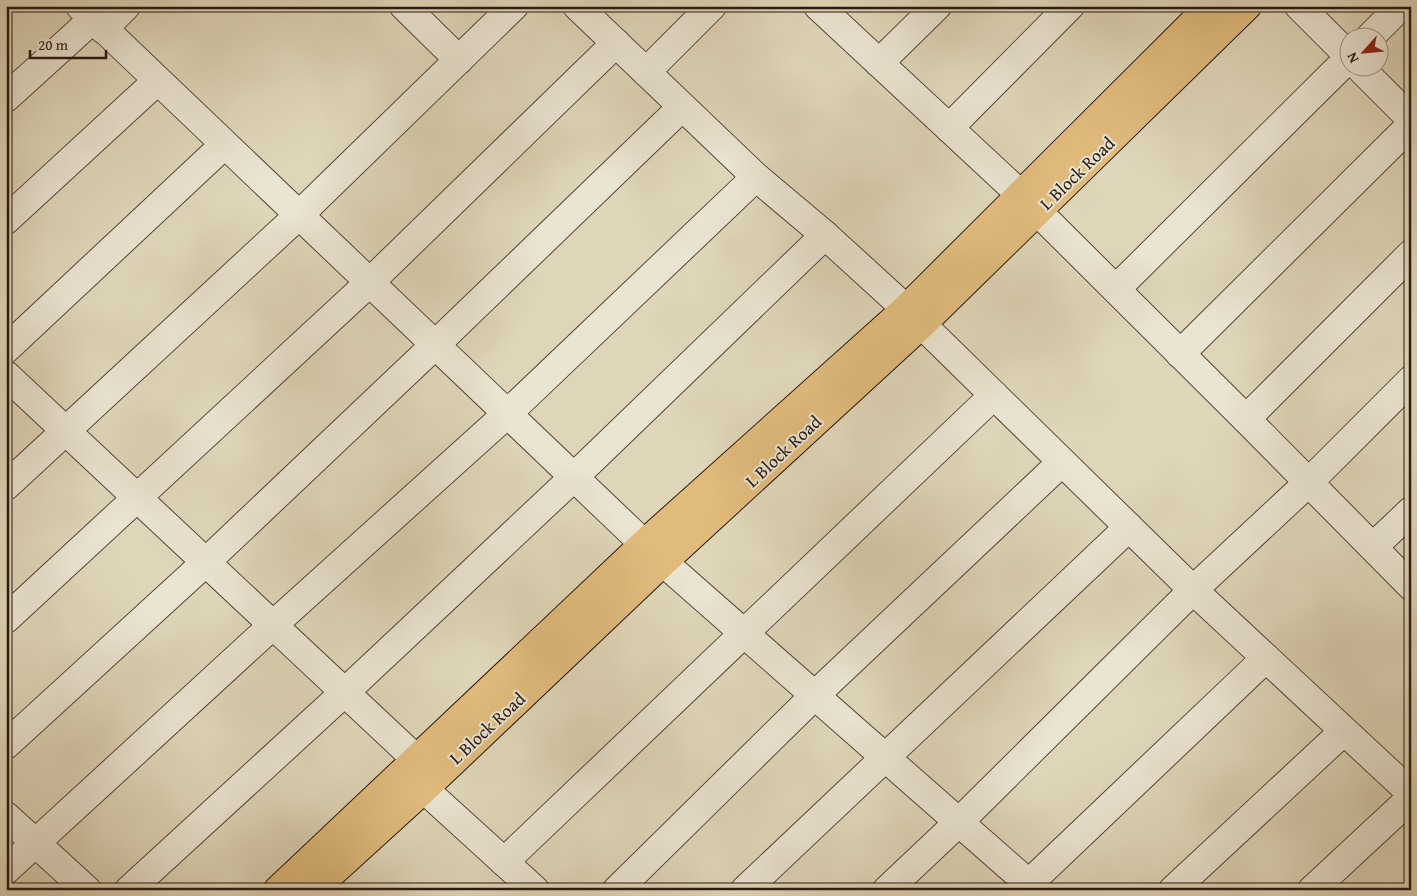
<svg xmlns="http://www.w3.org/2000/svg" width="1417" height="896" font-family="'Gentium Book Plus',serif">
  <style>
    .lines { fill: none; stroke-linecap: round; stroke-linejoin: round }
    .minor-casing { stroke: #56483a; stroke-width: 30 }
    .major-casing { stroke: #291810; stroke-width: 30 }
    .minor { stroke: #eae4d2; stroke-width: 28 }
    .major { stroke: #e0bb7c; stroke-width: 28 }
    .labels { text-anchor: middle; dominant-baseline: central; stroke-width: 4; stroke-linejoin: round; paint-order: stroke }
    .street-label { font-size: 18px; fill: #291810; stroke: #eae4d2 }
  </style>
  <rect width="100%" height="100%" fill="#dfd6b9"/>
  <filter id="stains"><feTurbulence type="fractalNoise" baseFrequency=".004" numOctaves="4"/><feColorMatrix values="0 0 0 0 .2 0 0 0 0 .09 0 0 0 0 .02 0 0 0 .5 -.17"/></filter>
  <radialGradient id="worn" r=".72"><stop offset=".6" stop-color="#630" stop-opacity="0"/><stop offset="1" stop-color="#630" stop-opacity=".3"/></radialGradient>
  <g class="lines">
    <defs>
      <g id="minor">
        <polyline points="80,6 644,544"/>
        <polyline points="404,6 459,60"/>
        <polyline points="577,6 756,177 825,235 906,309 1193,590 1411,793"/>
        <polyline points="818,6 1020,194"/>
        <polyline points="1299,6 1350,57"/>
        <polyline points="103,29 126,6"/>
        <polyline points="1369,38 1401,6"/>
        <polyline points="879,63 937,6"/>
        <polyline points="1360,68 1411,119"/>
        <polyline points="646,72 712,6"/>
        <polyline points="6,98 93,19"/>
        <polyline points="949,128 1070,6"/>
        <polyline points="1038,212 1246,419 1411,586"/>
        <polyline points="6,220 157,81"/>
        <polyline points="1116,289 1350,57"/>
        <polyline points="6,349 224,145"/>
        <polyline points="1180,354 1411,125"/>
        <polyline points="6,375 417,760"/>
        <polyline points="1246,419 1411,254"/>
        <polyline points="6,486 298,216 514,6"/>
        <polyline points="1373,547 1411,511"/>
        <polyline points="663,562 1036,890"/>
        <polyline points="6,619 369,283 616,43"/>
        <polyline points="6,745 206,562 435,345 682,107"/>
        <polyline points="424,789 535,890"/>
        <polyline points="6,816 87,890"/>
        <polyline points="504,862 994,395"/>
        <polyline points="6,870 273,625 507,414 756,177"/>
        <polyline points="129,890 345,692 574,477 825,235"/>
        <polyline points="617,890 815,695 1062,462"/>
        <polyline points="745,890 1129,527"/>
        <polyline points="887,890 959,822 1193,590 1309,482 1411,380"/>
        <polyline points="1022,890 1266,658"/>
        <polyline points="1173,890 1344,731"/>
        <polyline points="1312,890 1411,798"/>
      </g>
      <g id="major">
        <polyline points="278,890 644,544 906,309 1210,6"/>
        <polyline points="313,890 424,789 663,562 921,325 1247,6"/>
      </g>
    </defs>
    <use href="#minor" class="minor-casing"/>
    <use href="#major" class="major-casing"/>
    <use href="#minor" class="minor"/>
    <use href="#major" class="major"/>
  </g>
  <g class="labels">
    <g class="street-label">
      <text transform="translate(1077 173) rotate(-44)">L Block Road</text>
      <text transform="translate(783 451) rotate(-43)">L Block Road</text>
      <text transform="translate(487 728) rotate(-43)">L Block Road</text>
    </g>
  </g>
  <rect width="1417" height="896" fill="none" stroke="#dfd6b9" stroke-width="25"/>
  <rect x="8" y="8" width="1402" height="881" fill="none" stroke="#291810" stroke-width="2.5"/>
  <rect x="12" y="12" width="1392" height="871" fill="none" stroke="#291810"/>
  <g transform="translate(1364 52) rotate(243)"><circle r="24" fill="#eae4d2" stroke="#9d9284"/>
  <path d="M0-4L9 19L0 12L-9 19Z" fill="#8f2418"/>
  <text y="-8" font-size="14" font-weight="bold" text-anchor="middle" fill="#291810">N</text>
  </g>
  <path d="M30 50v8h76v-8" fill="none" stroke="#291810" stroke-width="2.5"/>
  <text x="38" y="50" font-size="15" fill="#291810" stroke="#eae4d2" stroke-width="4" paint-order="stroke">20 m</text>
  <rect width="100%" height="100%" filter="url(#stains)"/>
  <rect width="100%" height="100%" fill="url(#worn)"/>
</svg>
